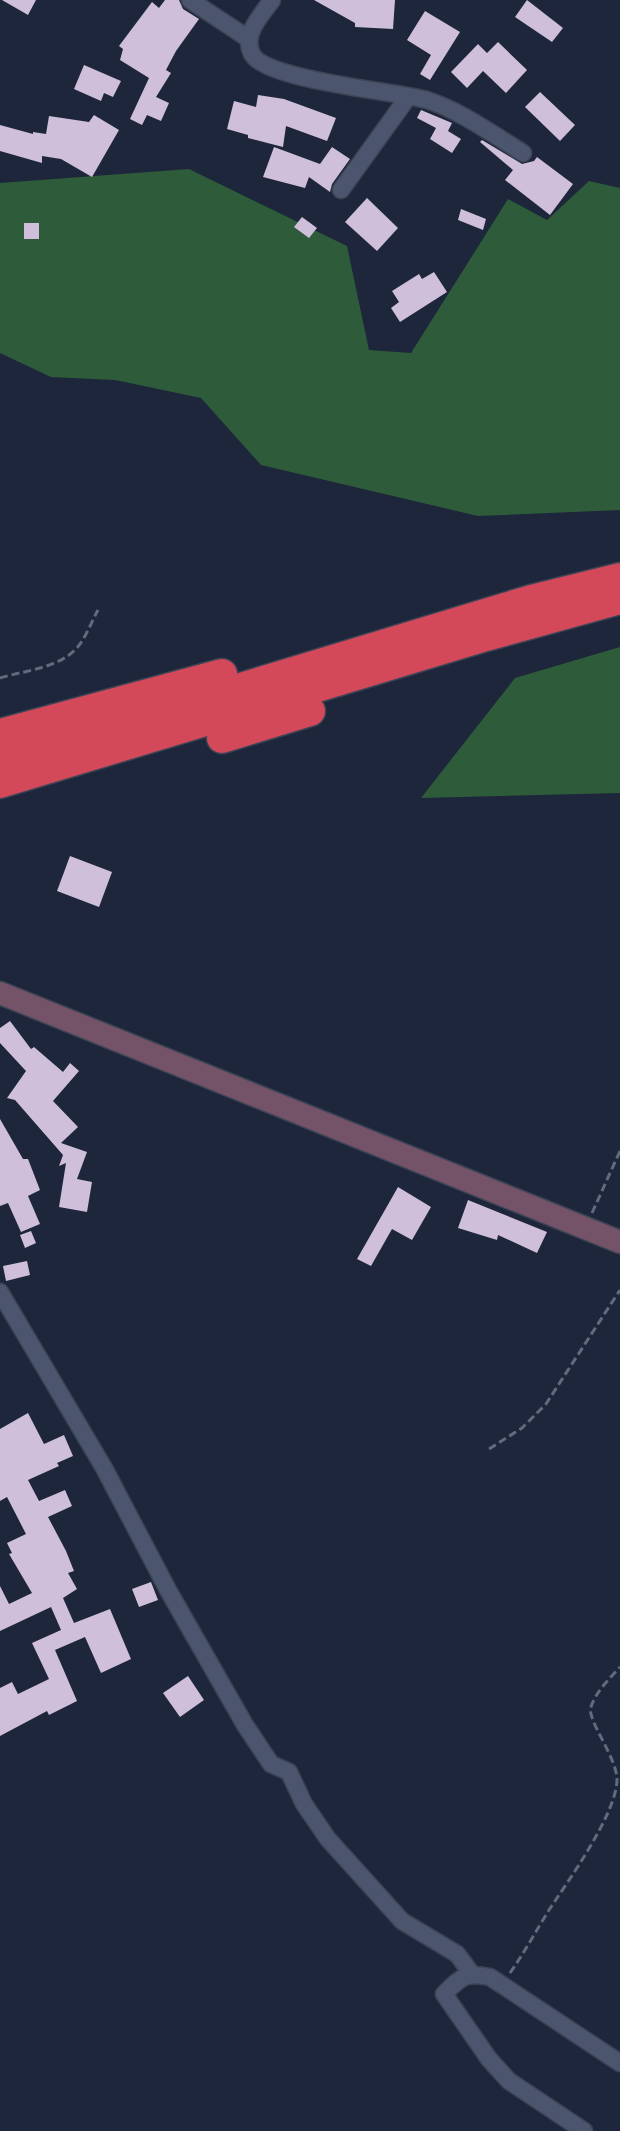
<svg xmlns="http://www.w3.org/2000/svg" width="620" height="2131" font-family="Lato,sans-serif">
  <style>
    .forest { fill: #2e5b3a }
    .building { fill: #cfbfdb }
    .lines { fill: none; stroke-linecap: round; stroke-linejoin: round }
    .street-casing { stroke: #3c4355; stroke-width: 19 }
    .secondary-casing { stroke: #3c4355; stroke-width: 25 }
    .highway-casing { stroke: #3c4355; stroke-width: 33 }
    .path { stroke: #626b7d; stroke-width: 3; stroke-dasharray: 8 4; stroke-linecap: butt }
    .street { stroke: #4b566e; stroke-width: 16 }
    .secondary { stroke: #745268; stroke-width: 22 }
    .highway { stroke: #d3495a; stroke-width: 30 }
  </style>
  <rect width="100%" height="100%" fill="#1d263b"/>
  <g class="forest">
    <polygon points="189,169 347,246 369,350 411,353 508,199 547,220 589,181 620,188 620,510 478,516 261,465 201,398 115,380 51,377 0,353 0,183"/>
    <polygon points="620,647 620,793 421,798 515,678"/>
  </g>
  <g class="building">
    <polygon points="2,0 36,0 28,15"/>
    <polygon points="165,0 179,0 183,9 199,19 176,51 166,70 171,73 156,97 169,103 161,121 147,115 142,125 130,119 149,78 120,60 123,49 119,46 152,2 159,8"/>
    <polygon points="314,0 395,0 393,29 355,27 355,23"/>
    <polygon points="527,0 563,28 552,42 515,17"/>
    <polygon points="425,11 460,32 430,80 420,74 431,55 407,40"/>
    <polygon points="498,42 527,70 506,93 483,71 467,88 451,72 478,44 487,53"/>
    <polygon points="84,65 121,81 113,97 104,93 101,101 74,89"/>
    <polygon points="540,92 575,125 560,141 525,107"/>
    <polygon points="258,95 284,99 336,118 327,141 286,126 283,147 248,138 248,135 227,129 234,101 256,107"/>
    <polygon points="421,110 452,123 448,131 461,139 452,153 430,139 436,128 417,118"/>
    <polygon points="94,115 119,130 92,177 61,159 42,156 42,163 0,151 0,125 33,134 33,132 46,134 49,116 89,122"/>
    <polygon points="482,140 522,164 534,161 537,157 573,184 550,215 505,180 513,170 480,142"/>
    <polygon points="274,147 320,164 332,147 350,159 332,184 330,192 309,177 305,188 263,177"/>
    <polygon points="367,198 398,228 377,251 345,222"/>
    <polygon points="461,209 486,219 483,230 458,220"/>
    <polygon points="302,217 317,228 309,238 294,227"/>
    <rect x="24" y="223" width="15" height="16"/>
    <polygon points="434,272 447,292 400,322 391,308 399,302 392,291 419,274 422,279"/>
    <polygon points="70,856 112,872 99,907 57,891"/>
    <polygon points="10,1021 31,1049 34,1047 63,1072 70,1063 79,1071 53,1101 78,1127 61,1143 87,1152 77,1179 92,1182 87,1212 59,1207 66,1163 59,1166 63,1155 15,1100 7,1098 26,1071 0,1043 0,1028"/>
    <polygon points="0,1119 23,1159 28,1159 40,1190 28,1196 40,1224 21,1232 8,1203 0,1206"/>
    <polygon points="398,1187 431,1207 412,1240 392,1229 371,1266 357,1259"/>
    <polygon points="468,1200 547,1232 537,1253 498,1235 497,1240 458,1228"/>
    <polygon points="31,1231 36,1243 25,1248 20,1235"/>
    <polygon points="27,1261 30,1275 6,1281 3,1266"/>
    <polygon points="28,1413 44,1444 64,1435 73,1456 57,1463 59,1466 28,1480 39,1501 65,1490 72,1506 48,1517 66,1551 74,1571 68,1573 77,1589 63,1598 74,1623 110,1609 131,1659 101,1673 85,1637 55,1650 77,1701 49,1715 47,1711 0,1736 0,1688 12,1682 18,1694 49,1679 32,1643 61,1630 51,1607 0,1631 0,1586 9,1604 32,1593 9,1554 12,1553 7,1543 26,1534 7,1497 0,1501 0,1429"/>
    <polygon points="151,1582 158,1600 139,1607 132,1589"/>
    <polygon points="188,1676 204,1700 180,1717 163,1693"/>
  </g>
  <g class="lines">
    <defs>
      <g id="street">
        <polyline points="190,0 249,39"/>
        <path d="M 272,0 C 261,16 242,34 252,54 C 265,80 395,91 427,100 C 461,111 494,135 523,153"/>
        <polyline points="341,190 408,97"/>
        <polyline points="0,1292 104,1468 168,1590 245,1725 271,1764 289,1772 304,1804 328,1839 402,1921 457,1954 472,1974"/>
        <path d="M 584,2131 L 509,2081 L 489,2059 L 444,1994 C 461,1977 465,1972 490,1977 L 620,2063"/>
      </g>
      <polyline id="secondary" points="0,993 620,1242"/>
      <g id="highway">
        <polyline points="0,734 222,674"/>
        <polyline points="222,738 310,711"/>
        <polyline points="0,763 53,745 531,600 620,578"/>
        <polyline points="0,783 486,636 620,599"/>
      </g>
    </defs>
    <use href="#street" class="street-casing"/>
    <use href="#secondary" class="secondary-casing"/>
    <use href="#highway" class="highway-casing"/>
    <g class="path">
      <path d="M 0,678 C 26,670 63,668 80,644 C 87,634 92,621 98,610"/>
      <polyline points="592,1213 620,1151"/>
      <polyline points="489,1449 522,1428 546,1404 620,1290"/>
      <path d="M 510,1973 C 524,1953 536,1931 549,1910 C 568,1881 616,1815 617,1780 C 617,1757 586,1719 591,1707 C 595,1693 610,1678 620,1667"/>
    </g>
    <use href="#street" class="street"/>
    <use href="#secondary" class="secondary"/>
    <use href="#highway" class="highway"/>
  </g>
</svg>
